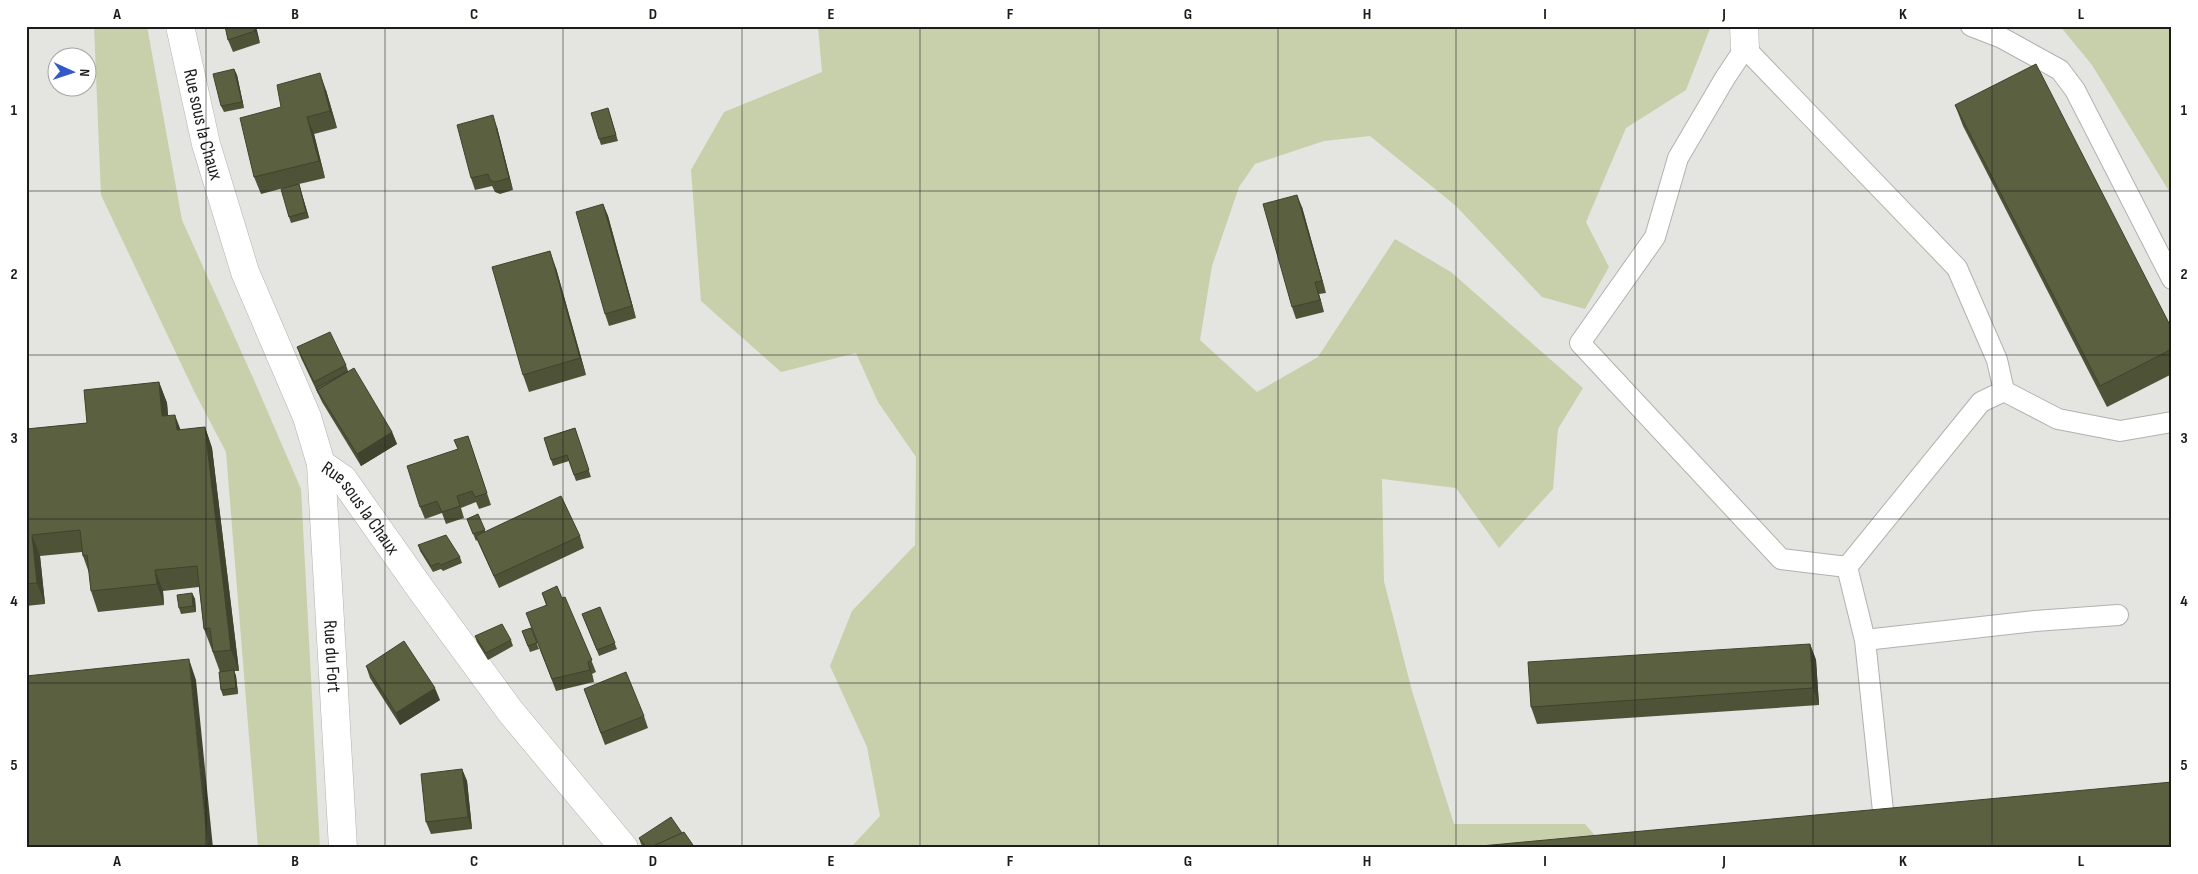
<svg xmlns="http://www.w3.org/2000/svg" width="2198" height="874" font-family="'Sofia Sans Condensed',sans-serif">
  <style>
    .green { fill: #c8cfab }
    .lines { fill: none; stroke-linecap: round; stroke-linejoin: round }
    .lane-casing { stroke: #b1b2ae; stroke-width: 22 }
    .street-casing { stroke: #b1b2ae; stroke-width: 29 }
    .lane { stroke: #fff; stroke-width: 20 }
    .street { stroke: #fff; stroke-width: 28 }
    .wall { fill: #4e5337 }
    .shaded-wall { fill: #40432d }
    .building { fill: #5b6040; stroke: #40432d }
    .grid { fill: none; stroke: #1c1c1b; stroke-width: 1; stroke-opacity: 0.55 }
    .labels { text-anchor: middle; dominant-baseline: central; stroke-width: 5; stroke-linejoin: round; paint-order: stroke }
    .street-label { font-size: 19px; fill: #1c1c1b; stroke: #fff }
    .neatline { fill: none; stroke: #1c1c1b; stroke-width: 2 }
    .grid-label { font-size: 16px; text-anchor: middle; font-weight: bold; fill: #1c1c1b }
  </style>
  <rect width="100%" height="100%" fill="#e4e5e0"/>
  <g class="green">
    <polygon points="94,26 147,26 182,220 254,380 301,489 320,848 258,848 226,452 194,391 101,195"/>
    <polygon points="818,26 1711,26 1686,90 1626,128 1586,222 1609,267 1585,309 1542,297 1456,206 1370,136 1324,141 1255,164 1239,187 1212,266 1200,340 1257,392 1318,357 1395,239 1451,272 1583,388 1558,429 1553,489 1499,548 1456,488 1382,479 1384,581 1412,691 1454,824 1585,824 1597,838 1613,848 853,848 852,846 880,816 867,747 830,666 852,611 915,545 916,457 878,402 856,353 781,372 701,301 691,170 724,112 822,72"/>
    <polygon points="2060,26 2172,26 2172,196 2092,65"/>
  </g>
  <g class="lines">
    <defs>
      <g id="lane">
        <polyline points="1971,26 2002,38 2060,70 2075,90 2172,279"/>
        <polyline points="2004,391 2058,419 2120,431 2172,422"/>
        <polyline points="1847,567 1781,559 1580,343 1655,237 1678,158 1725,78 1745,48 1957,268 1997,360 2004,391"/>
        <polyline points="1865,640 2035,621 2118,615"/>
        <polyline points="1885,830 1865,640 1847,567 1981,402 2004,391"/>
      </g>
      <g id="street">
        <path id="s1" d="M 180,26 L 206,144 L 245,272 L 307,417 L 321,464 L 343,848"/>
        <polyline points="1744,26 1745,48"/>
        <path id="s2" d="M 321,464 L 343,479 L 422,591 L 510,711 L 624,848"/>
      </g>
    </defs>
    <use href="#lane" class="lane-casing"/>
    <use href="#street" class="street-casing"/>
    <use href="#lane" class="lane"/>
    <use href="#street" class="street"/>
  </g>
  <g class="wall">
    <polygon points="225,26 262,26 256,29 260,43 233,52 228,40"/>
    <polygon points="234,69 237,75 244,108 224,112 221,106"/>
    <polygon points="326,90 337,128 314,134 325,178 299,184 309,218 291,223 289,217 284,188 261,194 254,177 281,107"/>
    <polygon points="1955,105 2172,329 2172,374 2107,407 1963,126"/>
    <polygon points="608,108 618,141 601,145 599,139"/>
    <polygon points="497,127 513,190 500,194 495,192 492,186 475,190 471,178"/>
    <polygon points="603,204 608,216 636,318 609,326 605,314"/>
    <polygon points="1302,207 1326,293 1319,294 1324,312 1296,319 1292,307"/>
    <polygon points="556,268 586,375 529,392 523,375"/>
    <polygon points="297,347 346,365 348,371 392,432 397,444 361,466 322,402 301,358"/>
    <polygon points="159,382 167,403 168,416 181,430 205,427 212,448 239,671 234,671 236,676 238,694 223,696 221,690 220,672 212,650 204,629 199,587 163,591 164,605 98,612 91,591 89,573 83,556 82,552 40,556 45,604 26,606 26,429 87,423"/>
    <polygon points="575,428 591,477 576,481 569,461 553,466 544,438"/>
    <polygon points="468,436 491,505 479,509 476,502 461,508 464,518 446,524 442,513 425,519 420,507 458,449"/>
    <polygon points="467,519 485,530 485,532 580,536 584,548 499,588 477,540 476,541"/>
    <polygon points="418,545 460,557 462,563 443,571 441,569 433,572 420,551"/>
    <polygon points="192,593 195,599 196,612 181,614 179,608"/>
    <polygon points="542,593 562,598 579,629 596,672 592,674 594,682 556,691 530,624 546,605"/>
    <polygon points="600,607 617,649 599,656 582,614"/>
    <polygon points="531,628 539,649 530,652 522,631"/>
    <polygon points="475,636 511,640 513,646 488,660 477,642"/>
    <polygon points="1810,644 1816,660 1819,705 1537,724 1531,707"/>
    <polygon points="366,666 440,700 400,725 370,678"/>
    <polygon points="584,689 644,716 648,728 605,745"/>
    <polygon points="462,769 467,781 472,829 431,834 426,822"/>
    <polygon points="682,833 695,848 644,848 641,844 639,838"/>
  </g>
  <g class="shaded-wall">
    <polygon points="254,26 256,26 260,43 255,31"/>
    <polygon points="234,69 237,75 244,108 242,102"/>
    <polygon points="320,73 326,90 337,128 330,111"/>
    <polygon points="493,115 497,127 513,190 509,178"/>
    <polygon points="307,117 314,134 325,178 319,161"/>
    <polygon points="299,184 301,191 309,218 306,212"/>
    <polygon points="1297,195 1302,207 1326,293 1322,281"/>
    <polygon points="603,204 608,216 636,318 632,306"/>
    <polygon points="550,251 556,268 586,375 580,358"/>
    <polygon points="1315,282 1319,294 1324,312 1320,300"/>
    <polygon points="159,382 167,403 170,437 162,416"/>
    <polygon points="175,415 183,436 177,430"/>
    <polygon points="205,427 212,448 239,671 231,650"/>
    <polygon points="392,432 397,444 361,466 357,454"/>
    <polygon points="32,535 40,556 45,604 37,583"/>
    <polygon points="155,570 163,591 164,605 157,584"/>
    <polygon points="192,593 195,599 196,612 193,606"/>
    <polygon points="1810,644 1816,660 1819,705 1813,688"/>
    <polygon points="189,659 196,680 213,848 208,848"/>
    <polygon points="588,662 592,674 594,682 590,670"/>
    <polygon points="234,670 236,676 238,694 236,688"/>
    <polygon points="435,688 440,700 400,725 396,713"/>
    <polygon points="462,769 467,781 472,829 468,817"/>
  </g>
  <g class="building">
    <polygon points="225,26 254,26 255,31 228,40"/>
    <polygon points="2036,64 2172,329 2172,349 2100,386 1955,105"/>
    <polygon points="234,69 242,102 221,106 213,74"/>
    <polygon points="320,73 330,111 307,117 319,161 254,177 240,118 281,107 277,85"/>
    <polygon points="608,108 616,135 599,139 591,113"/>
    <polygon points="493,115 509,178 495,182 490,180 488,174 471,178 457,125"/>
    <polygon points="299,184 306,212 289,217 281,189"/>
    <polygon points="1297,195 1322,281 1315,282 1320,300 1292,307 1263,204"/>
    <polygon points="603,204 632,306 605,314 576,212"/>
    <polygon points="550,251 580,358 523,375 492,267"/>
    <polygon points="330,332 346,365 314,382 297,347"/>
    <polygon points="354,368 392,432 357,454 317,390"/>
    <polygon points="348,371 317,390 319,394 316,388"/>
    <polygon points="159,382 162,416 175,415 177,430 205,427 231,650 213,652 210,628 204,629 197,566 155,570 157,584 91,591 87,555 83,556 80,530 32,535 37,583 26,584 26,429 87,423 84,390"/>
    <polygon points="575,428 589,470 574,475 567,455 551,460 544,438"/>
    <polygon points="468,436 487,493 475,497 472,491 457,496 460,506 442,512 437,501 420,507 407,466 458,449 454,440"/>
    <polygon points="561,496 580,536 494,576 476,536"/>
    <polygon points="478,514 485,530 473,534 467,519"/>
    <polygon points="446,535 460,557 441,565 439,563 431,566 418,545"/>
    <polygon points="557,586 562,598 565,597 592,660 588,662 590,670 552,679 526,613 547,605 542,593"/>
    <polygon points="192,593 193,606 179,608 177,595"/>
    <polygon points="600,607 615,643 597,650 582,614"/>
    <polygon points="502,624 511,640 486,653 475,636"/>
    <polygon points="531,628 537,643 528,646 522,631"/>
    <polygon points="404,641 435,688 396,713 366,666"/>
    <polygon points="1810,644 1813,688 1531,707 1528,662"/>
    <polygon points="189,659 208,848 26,848 26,676"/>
    <polygon points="234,670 236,688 221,690 219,672"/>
    <polygon points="626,672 644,716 601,733 584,689"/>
    <polygon points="462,769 468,817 426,822 421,774"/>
    <polygon points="2172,782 2172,848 1481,848 1481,846"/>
    <polygon points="671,817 682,833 649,848 647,848 639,838"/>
    <polygon points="684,832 695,848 649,848"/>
  </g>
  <path class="grid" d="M 206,26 L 206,848M 385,26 L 385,848M 563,26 L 563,848M 742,26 L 742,848M 920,26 L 920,848M 1099,26 L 1099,848M 1278,26 L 1278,848M 1456,26 L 1456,848M 1635,26 L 1635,848M 1813,26 L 1813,848M 1992,26 L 1992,848M 26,191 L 2172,191M 26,355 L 2172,355M 26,519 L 2172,519M 26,683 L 2172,683"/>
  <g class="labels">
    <g class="street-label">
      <text stroke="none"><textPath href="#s1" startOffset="101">Rue sous la Chaux</textPath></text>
      <text stroke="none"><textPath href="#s2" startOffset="60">Rue sous la Chaux</textPath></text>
      <text stroke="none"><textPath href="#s1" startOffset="654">Rue du Fort</textPath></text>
    </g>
  </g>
  <rect width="2198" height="874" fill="none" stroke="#ffffff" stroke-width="55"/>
  <g transform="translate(72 72) rotate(93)"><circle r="24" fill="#ffffff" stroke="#a4a4a4"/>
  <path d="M0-4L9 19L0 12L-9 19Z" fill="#3358c9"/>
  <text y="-8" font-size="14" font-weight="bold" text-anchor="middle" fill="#1c1c1b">N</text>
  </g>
  <rect x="28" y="28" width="2142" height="818" class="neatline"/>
  <g class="grid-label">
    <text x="117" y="19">A</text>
    <text x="295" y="19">B</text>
    <text x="474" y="19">C</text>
    <text x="653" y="19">D</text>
    <text x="831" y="19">E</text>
    <text x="1010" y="19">F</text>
    <text x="1188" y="19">G</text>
    <text x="1367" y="19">H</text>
    <text x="1545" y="19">I</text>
    <text x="1724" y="19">J</text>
    <text x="1903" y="19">K</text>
    <text x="2081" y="19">L</text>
    <text x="14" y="115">1</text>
    <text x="2184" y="115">1</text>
    <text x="14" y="279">2</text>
    <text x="2184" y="279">2</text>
    <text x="14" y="443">3</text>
    <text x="2184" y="443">3</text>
    <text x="14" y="606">4</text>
    <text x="2184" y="606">4</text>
    <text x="14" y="770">5</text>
    <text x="2184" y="770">5</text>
    <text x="117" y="866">A</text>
    <text x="295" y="866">B</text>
    <text x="474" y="866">C</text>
    <text x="653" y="866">D</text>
    <text x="831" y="866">E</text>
    <text x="1010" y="866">F</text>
    <text x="1188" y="866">G</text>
    <text x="1367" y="866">H</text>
    <text x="1545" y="866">I</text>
    <text x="1724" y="866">J</text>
    <text x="1903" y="866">K</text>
    <text x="2081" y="866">L</text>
  </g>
</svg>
